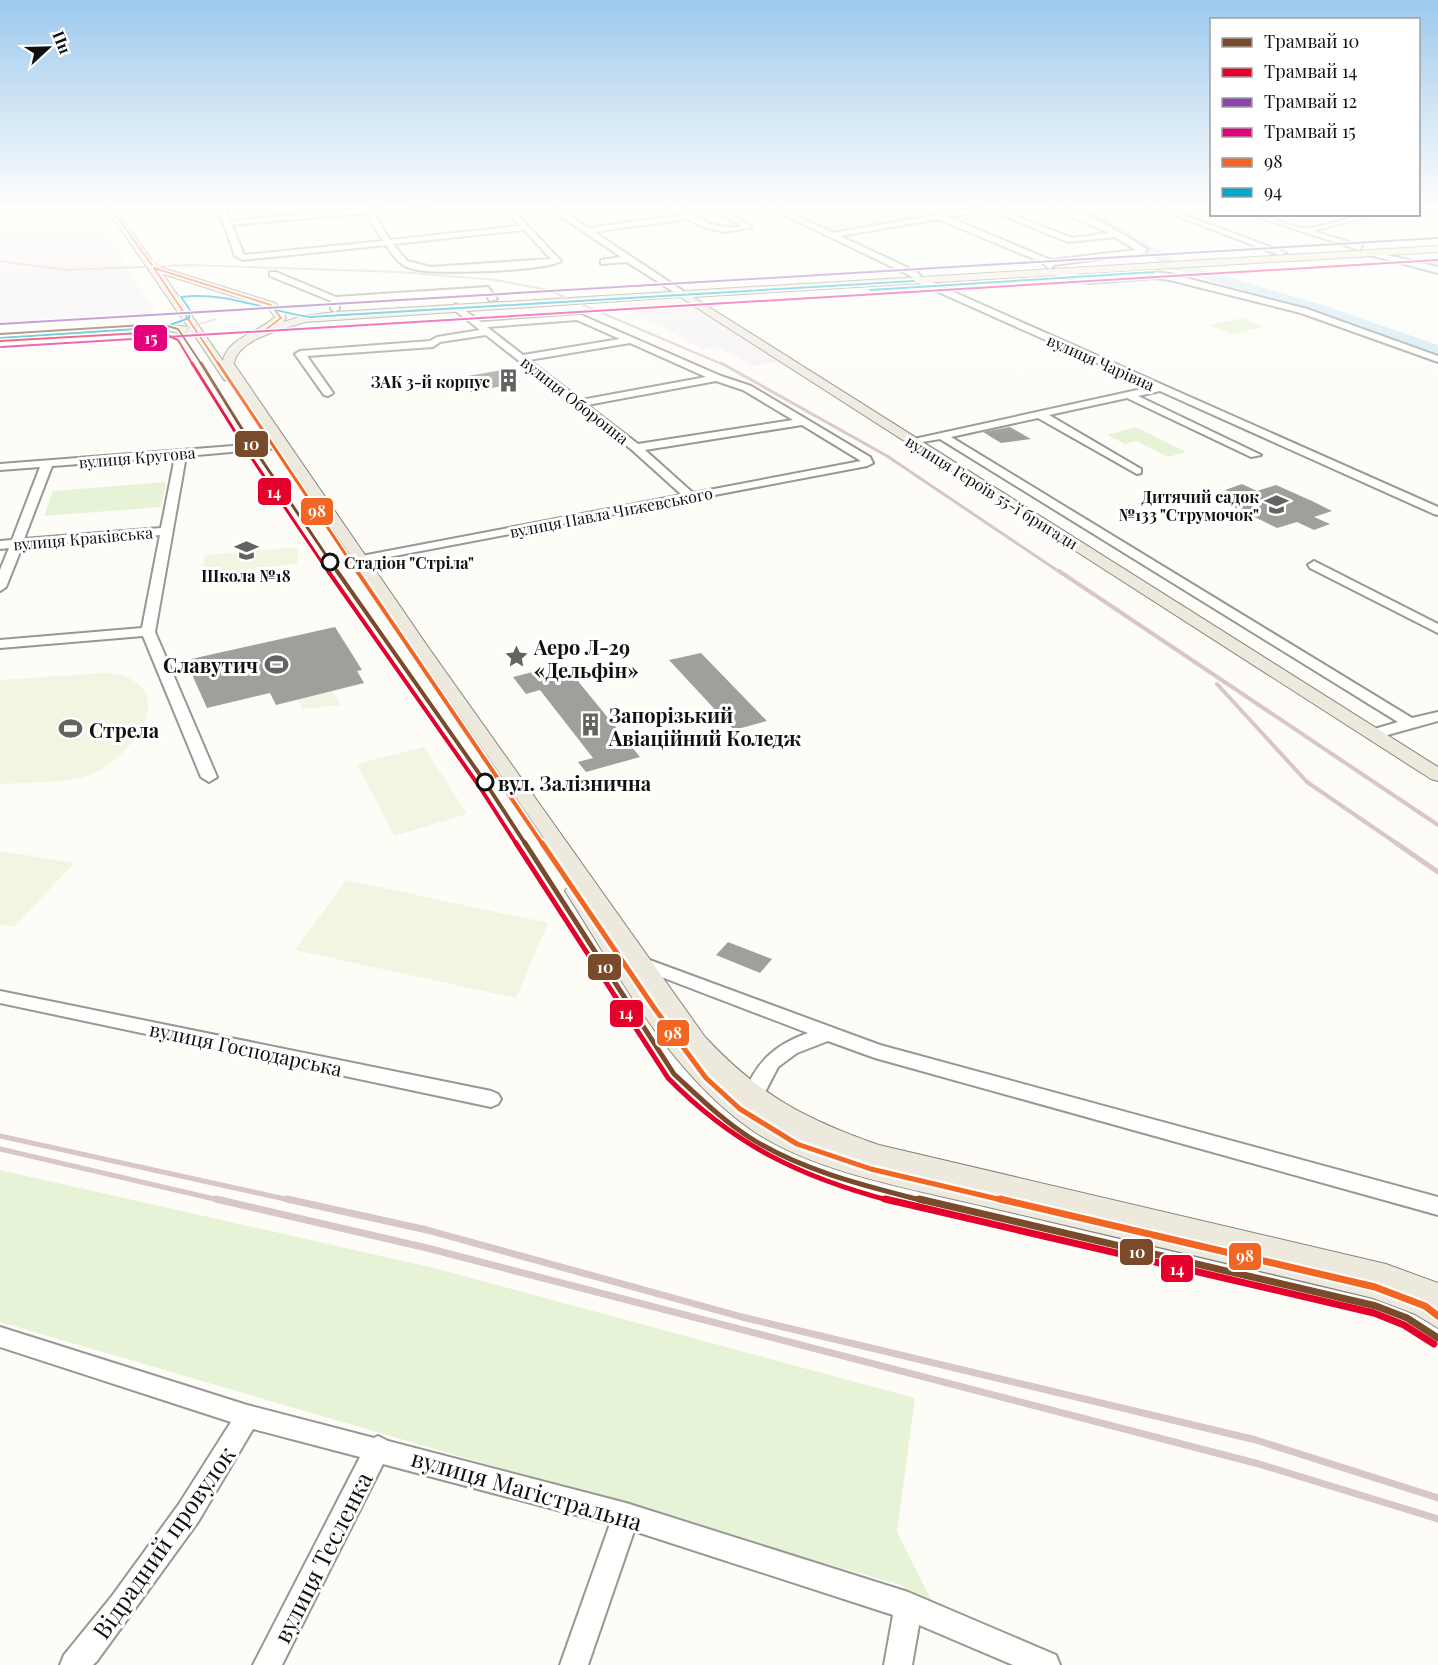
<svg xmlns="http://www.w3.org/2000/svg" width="1438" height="1665" font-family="'Playfair Display',serif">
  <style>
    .industrial { fill: #f5f0f3 }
    .green { fill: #e7f3d7 }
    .pitch { fill: #f0f6e1 }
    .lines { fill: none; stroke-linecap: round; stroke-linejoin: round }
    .river { fill: #cde8f7; fill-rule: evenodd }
    .building { fill: #a19f9c }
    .minor-casing { stroke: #979795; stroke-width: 4 }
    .major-casing { stroke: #858482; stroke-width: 2 }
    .minor { fill: #fffffe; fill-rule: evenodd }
    .major { fill: #ede9dc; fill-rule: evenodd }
    .tram { stroke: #d9c6c7; stroke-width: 1.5 }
    .rail-far4 { stroke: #d9c6c7; stroke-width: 2 }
    .rail-far3 { stroke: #d9c6c7; stroke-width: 3 }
    .rail-far2 { stroke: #d9c6c7; stroke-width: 4 }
    .rail-far1 { stroke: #d9c6c7; stroke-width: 5 }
    .rail { stroke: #d9c6c7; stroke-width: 7 }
    .major-bridge-casing { stroke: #858482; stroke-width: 11; stroke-linecap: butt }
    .major-bridge { stroke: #ede9dc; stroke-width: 10 }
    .bus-1-far4-casing { stroke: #fff; stroke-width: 4.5 }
    .bus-1-far3-casing { stroke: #fff; stroke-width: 6 }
    .bus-1-far2-casing { stroke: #fff; stroke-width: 8 }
    .bus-1-far1-casing { stroke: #fff; stroke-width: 10 }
    .bus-1-casing { stroke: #fff; stroke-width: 11 }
    .bus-2-casing { stroke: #fff; stroke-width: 4.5 }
    .bus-1-far4 { stroke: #f26522; stroke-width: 2 }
    .bus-1-far3 { stroke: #f26522; stroke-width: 3 }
    .bus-1-far2 { stroke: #f26522; stroke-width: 4 }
    .bus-1-far1 { stroke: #f26522; stroke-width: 5 }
    .bus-1 { stroke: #f26522; stroke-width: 7 }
    .bus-2 { stroke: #00a9ce; stroke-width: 2 }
    .tram-1-far4-casing { stroke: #fff; stroke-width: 4.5 }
    .tram-1-far3-casing { stroke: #fff; stroke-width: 6 }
    .tram-1-far2-casing { stroke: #fff; stroke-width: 8 }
    .tram-1-far1-casing { stroke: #fff; stroke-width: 10 }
    .tram-1-casing { stroke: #fff; stroke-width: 11 }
    .tram-2-far4-casing { stroke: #fff; stroke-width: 4.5 }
    .tram-2-far3-casing { stroke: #fff; stroke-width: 6 }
    .tram-2-far2-casing { stroke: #fff; stroke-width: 8 }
    .tram-2-far1-casing { stroke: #fff; stroke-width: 10 }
    .tram-2-casing { stroke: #fff; stroke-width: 11 }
    .tram-3-casing { stroke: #fff; stroke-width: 4.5 }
    .tram-4-casing { stroke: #fff; stroke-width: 4.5 }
    .tram-1-far4 { stroke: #7a4b2a; stroke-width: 2 }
    .tram-1-far3 { stroke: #7a4b2a; stroke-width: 3 }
    .tram-1-far2 { stroke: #7a4b2a; stroke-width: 4 }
    .tram-1-far1 { stroke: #7a4b2a; stroke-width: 5 }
    .tram-1 { stroke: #7a4b2a; stroke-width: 7 }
    .tram-2-far4 { stroke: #e4002b; stroke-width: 2 }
    .tram-2-far3 { stroke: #e4002b; stroke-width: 3 }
    .tram-2-far2 { stroke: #e4002b; stroke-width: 4 }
    .tram-2-far1 { stroke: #e4002b; stroke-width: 5 }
    .tram-2 { stroke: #e4002b; stroke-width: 7 }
    .tram-3 { stroke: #8e44ad; stroke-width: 2 }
    .tram-4 { stroke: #e5007d; stroke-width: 2 }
    .stop-dot { fill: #fff; stroke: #111; stroke-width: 3 }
    .labels { text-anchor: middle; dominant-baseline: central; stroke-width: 6; stroke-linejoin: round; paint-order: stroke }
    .far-street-label { font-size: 16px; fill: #111; stroke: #fff }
    .far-poi-label { font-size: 16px; font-weight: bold; fill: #111; stroke: #fff; text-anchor: end }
    .far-stop-label { font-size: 16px; font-weight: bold; fill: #111; stroke: #fff; text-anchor: start }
    .poi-label { font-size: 20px; font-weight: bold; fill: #111; stroke: #fff; text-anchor: start }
    .stop-label { font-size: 20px; font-weight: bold; fill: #111; stroke: #fff; text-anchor: start }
    .street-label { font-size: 20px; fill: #111; stroke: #fff }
    .near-street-label { font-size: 24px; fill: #111; stroke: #fff }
    .line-badge { stroke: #fff; stroke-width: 2 }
    .badge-label { font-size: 16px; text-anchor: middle; font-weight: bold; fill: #fff }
  </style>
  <rect width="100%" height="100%" fill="#fdfcf7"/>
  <g class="industrial">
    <polygon points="0,205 88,205 156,313 145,317 0,325"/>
    <polygon points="677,297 781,361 755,366 714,346 703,349 618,305"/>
  </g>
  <g class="green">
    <polygon points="775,205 999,205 833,232"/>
    <polygon points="1243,318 1264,327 1231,334 1210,325"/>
    <polygon points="1136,427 1186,452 1168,457 1136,441 1125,444 1107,435"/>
    <polygon points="166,482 161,507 44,516 53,491"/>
    <polygon points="0,1170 434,1268 915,1398 897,1532 933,1603 900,1585 0,1322"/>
  </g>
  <g class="pitch">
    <polygon points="298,547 297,564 202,573 205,555"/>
    <path d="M 106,673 C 185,681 136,755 92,774 C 68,784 26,782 0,784 L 0,680 Z"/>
    <polygon points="332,691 341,705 303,709 297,699"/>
    <polygon points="424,747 467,814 394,836 357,764"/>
    <polygon points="0,851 74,863 14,927 0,924"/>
    <polygon points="346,880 548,923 516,998 295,950"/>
  </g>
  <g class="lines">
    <polygon class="river" points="1069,205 1084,205 1178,262 1319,304 1438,345 1438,356 1309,310 1168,268"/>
  </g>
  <g class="building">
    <polygon points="502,370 518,383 471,392 456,378"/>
    <polygon points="1010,427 1031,439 1001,443 983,432"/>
    <polygon points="1242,484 1257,491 1276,485 1312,501 1332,511 1314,517 1330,524 1314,530 1297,522 1277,528 1226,503 1243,498 1225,490"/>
    <polygon points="335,627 362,670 357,671 364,683 276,705 270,693 207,708 190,670 195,668 191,659"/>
    <polygon points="701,653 767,721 734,730 669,660"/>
    <polygon points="564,664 640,757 586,772 578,762 593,758 540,690 526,694 513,677"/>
    <polygon points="728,942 772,959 760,973 716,955"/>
  </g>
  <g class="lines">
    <defs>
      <g id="minor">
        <path d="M 217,205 L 225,205 L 230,221 L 363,209 L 360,205 L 368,205 L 370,208 L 430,205 L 373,212 L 390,240 L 520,226 L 500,205 L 508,205 L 561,261 C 546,271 433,275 413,269 C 400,266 393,256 386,245 L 243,260 L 235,256 ZM 366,213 L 383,241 L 244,255 L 232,225 ZM 524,230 L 551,259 L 431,267 L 407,261 L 393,244 Z"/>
        <path d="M 544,205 L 553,205 L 588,228 L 680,215 L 665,205 C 692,205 704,233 741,226 L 706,205 L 715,205 L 752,227 L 725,232 L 704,227 L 686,219 L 594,232 L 683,291 L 684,293 L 680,296 L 627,262 L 601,264 L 601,260 L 621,257 Z"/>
        <path d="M 764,205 L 774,205 L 833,233 L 994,205 L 1010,205 L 998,209 L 1072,238 L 1109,233 L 1046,205 C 1078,204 1120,233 1147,249 L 1144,253 L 1054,265 L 1050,269 L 1041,262 L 938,219 L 840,236 L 917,272 L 922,278 L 1438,507 L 1438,515 L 1434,514 L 1160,391 L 1138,396 L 1261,455 L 1251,457 L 1127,398 L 1049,415 L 1141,469 L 1141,473 L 1137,474 L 1038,418 L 951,437 L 1412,718 L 1438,712 L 1438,721 L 1373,739 L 1368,737 L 1365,734 L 1368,731 L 1398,722 L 940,439 L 910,444 L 909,442 L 914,439 L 1151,387 L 916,282 L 911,276 ZM 989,210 L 1068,242 L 1115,237 L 1136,250 L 1051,260 L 948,217 Z"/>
        <polygon points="1148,205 1158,205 1286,253 1279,255"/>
        <polygon points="1418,205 1423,205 1418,207"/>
        <path d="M 1249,214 C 1268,214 1285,227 1304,228 C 1325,228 1354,214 1379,214 L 1312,231 L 1362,246 L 1359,250 Z"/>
        <polygon points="1370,251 1438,267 1438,273 1370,255"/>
        <polygon points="1053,269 1089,277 1154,272 1170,274 1307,309 1438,356 1438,362 1301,313 1170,280 1154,278 1089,283 1050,274"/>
        <polygon points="270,272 276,272 336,297 488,287 497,299 490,301 485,293 339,302 339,309 335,312 331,309 331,301 270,276"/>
        <path d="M 456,304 L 481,322 L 581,315 L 721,376 L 751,386 L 870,457 L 873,463 L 867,466 L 347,565 L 347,559 L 351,558 L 682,495 L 632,450 L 486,335 L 440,342 L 433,347 L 307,356 L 333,393 L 328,396 L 324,395 L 295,354 L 300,351 L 430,341 L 437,337 L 480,330 L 453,309 L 452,307 ZM 577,320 L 620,339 L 523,355 L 487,327 ZM 630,343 L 706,377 L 581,400 L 529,360 ZM 716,381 L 743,390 L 793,420 L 638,444 L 587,405 ZM 802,425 L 861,461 L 693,493 L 645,450 Z"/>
        <path d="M 273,443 L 278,446 L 277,448 L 186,456 L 155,632 L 217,777 L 209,782 L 201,777 L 143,636 L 0,648 L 0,640 L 142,628 L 160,535 L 22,547 L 6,587 L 0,591 L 0,570 L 9,548 L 0,549 L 0,541 L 12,540 L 40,467 L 0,470 L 0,464 ZM 175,457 L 161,528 L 24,539 L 52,466 Z"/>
        <polygon points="1314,561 1438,624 1438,633 1310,568 1308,565"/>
        <path d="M 636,955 L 880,1045 L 1438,1197 L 1438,1215 L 875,1058 L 828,1041 L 797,1053 L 778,1067 L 760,1102 L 753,1105 L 746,1102 L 743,1097 C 755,1063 774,1045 808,1033 L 630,965 L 627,961 L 630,957 Z"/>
        <polygon points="0,991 491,1091 498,1094 501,1099 498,1104 491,1107 0,1003"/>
        <polygon points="0,1327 247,1405 374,1438 378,1436 388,1441 626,1503 908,1592 1056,1655 1060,1665 1013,1665 919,1625 912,1665 884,1665 893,1615 634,1531 588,1665 560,1665 610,1524 383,1464 282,1665 253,1665 360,1457 253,1429 198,1522 97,1661 93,1665 60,1665 64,1655 112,1596 179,1504 231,1422 0,1347"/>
      </g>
      <path id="major" d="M 104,205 L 112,205 L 156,266 L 275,303 L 283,310 L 286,318 L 283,322 L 303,316 L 335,312 L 1438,246 L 1438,252 L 693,297 L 1438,767 L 1438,781 L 1431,779 L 680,297 L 305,322 C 284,329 237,339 234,364 L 428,647 L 705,1037 C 759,1095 805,1119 879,1145 L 1386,1264 L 1438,1283 L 1438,1328 L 1415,1314 L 1373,1298 C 1249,1268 1125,1239 1001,1210 C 924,1191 818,1175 752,1130 C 669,1072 619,975 565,891 L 568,886 L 576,885 L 231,381 L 224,380 L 195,336 L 163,330 L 0,340 L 0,334 L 163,324 L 188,327 ZM 163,274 L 267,307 L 275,317 C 260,332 227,338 223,361 Z"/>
    </defs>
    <use href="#minor" class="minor-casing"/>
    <use href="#major" class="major-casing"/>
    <use href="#minor" class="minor"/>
    <use href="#major" class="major"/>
    <polyline class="tram" points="184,335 189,327 216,319"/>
    <polyline class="rail-far4" points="0,261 66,270 190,265 400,272 496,280 548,290 724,365"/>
    <polyline class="rail-far3" points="721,363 887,456 1061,573"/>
    <g class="rail-far2">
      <polyline points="1059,571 1438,825"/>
      <polyline points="1217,684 1307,782 1399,845"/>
    </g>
    <g class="rail-far1">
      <polyline points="1396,843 1438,872"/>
      <polyline points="0,1136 294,1201"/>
      <polyline points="0,1149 223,1201"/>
    </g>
    <g class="rail">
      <polyline points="216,1199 427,1248 1259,1464 1438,1519"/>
      <polyline points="287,1199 427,1230 742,1317 1256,1440 1438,1498"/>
    </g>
    <defs>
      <polyline id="major-bridge" points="152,265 154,268"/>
    </defs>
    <use href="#major-bridge" class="major-bridge-casing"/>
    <use href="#major-bridge" class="major-bridge"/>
    <defs>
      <g id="bus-1-far4">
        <polyline points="108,205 152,265"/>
        <polyline points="154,268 219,365"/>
        <polyline points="154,268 271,305 281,318 261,333"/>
      </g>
      <polyline id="bus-1-far3" points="218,363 358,573"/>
      <polyline id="bus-1-far2" points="357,571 543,845"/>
      <polyline id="bus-1-far1" points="542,843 655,1009 706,1078 740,1109 797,1144 871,1169 1006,1201"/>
      <polyline id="bus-1" points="1000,1199 1375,1287 1425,1306 1438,1316"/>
      <g id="bus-2">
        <polyline points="870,290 1155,272"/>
        <path d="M 1,338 L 165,327 L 189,318 L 190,310 L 181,297 C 226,291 266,311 310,317 L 914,281"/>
      </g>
    </defs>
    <use href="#bus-1-far4" class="bus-1-far4-casing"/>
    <use href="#bus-1-far3" class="bus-1-far3-casing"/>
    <use href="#bus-1-far2" class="bus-1-far2-casing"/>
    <use href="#bus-1-far1" class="bus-1-far1-casing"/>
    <use href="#bus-1" class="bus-1-casing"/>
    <use href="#bus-2" class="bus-2-casing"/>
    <use href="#bus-1-far4" class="bus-1-far4"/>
    <use href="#bus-1-far3" class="bus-1-far3"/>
    <use href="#bus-1-far2" class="bus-1-far2"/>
    <use href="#bus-1-far1" class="bus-1-far1"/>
    <use href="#bus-1" class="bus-1"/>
    <use href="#bus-2" class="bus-2"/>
    <defs>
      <polyline id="tram-1-far4" points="0,334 160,324 178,329 202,365"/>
      <polyline id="tram-1-far3" points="201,363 255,450 338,573"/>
      <polyline id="tram-1-far2" points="337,571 485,782 526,845"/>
      <path id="tram-1-far1" d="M 525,843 L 674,1074 C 699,1097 723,1121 752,1139 C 803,1171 866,1186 924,1201"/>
      <polyline id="tram-1" points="919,1199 1376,1306 1407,1318 1438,1338"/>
      <polyline id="tram-2-far4" points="0,341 159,332 178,340 193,365"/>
      <polyline id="tram-2-far3" points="192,363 249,454 329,573"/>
      <polyline id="tram-2-far2" points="328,571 479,786 517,845"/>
      <path id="tram-2-far1" d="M 516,843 L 668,1078 C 734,1145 800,1177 891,1201"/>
      <polyline id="tram-2" points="885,1199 1374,1313 1404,1325 1434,1344"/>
      <polyline id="tram-3" points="0,324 1438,238"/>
      <polyline id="tram-4" points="1,347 1438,260"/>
    </defs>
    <use href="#tram-1-far4" class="tram-1-far4-casing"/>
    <use href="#tram-1-far3" class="tram-1-far3-casing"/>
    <use href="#tram-1-far2" class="tram-1-far2-casing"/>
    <use href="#tram-1-far1" class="tram-1-far1-casing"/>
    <use href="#tram-1" class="tram-1-casing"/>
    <use href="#tram-2-far4" class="tram-2-far4-casing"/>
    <use href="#tram-2-far3" class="tram-2-far3-casing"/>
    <use href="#tram-2-far2" class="tram-2-far2-casing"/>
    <use href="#tram-2-far1" class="tram-2-far1-casing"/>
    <use href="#tram-2" class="tram-2-casing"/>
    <use href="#tram-3" class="tram-3-casing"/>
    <use href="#tram-4" class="tram-4-casing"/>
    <use href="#tram-1-far4" class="tram-1-far4"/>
    <use href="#tram-1-far3" class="tram-1-far3"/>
    <use href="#tram-1-far2" class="tram-1-far2"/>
    <use href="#tram-1-far1" class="tram-1-far1"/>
    <use href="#tram-1" class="tram-1"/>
    <use href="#tram-2-far4" class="tram-2-far4"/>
    <use href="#tram-2-far3" class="tram-2-far3"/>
    <use href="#tram-2-far2" class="tram-2-far2"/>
    <use href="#tram-2-far1" class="tram-2-far1"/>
    <use href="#tram-2" class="tram-2"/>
    <use href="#tram-3" class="tram-3"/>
    <use href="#tram-4" class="tram-4"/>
  </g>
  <linearGradient id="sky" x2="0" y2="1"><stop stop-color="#9dc9ee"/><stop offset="0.47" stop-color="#fefefb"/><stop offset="1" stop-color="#fefefb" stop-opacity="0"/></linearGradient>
  <rect width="1438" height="438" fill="url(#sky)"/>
  <defs>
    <symbol id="building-bare" viewBox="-9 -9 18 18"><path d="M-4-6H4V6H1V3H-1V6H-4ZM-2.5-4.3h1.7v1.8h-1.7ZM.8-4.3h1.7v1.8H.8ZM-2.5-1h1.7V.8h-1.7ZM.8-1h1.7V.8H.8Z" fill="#646362" stroke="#fff" stroke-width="2.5" paint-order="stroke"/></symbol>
    <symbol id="school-bare" viewBox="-9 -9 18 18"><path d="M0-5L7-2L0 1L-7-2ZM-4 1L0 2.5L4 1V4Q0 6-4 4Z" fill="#646362" stroke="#fff" stroke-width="2.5" paint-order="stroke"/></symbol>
    <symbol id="sight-bare" viewBox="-9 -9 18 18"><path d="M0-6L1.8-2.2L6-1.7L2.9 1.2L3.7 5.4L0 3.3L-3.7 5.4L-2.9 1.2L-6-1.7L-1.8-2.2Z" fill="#646362" stroke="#fff" stroke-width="2.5" paint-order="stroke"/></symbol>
    <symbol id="stadium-bare" viewBox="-9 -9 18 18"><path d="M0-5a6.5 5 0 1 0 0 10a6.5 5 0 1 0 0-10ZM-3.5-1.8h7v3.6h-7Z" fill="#646362" stroke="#fff" stroke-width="2.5" paint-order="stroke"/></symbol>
  </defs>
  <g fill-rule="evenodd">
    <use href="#building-bare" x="492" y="364" width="33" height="33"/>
    <use href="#school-bare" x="1260" y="488" width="33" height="33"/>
    <use href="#school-bare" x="230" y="534" width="33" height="33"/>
    <use href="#sight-bare" x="500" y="640" width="33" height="33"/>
    <use href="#stadium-bare" x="260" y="648" width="33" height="33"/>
    <use href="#building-bare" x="574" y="708" width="33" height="33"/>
    <use href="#stadium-bare" x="54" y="712" width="33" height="33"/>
  </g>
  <g class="stop-dot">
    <circle cx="330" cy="562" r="8"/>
    <circle cx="485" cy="782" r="8"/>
  </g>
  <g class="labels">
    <g class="far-street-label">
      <text transform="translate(1101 362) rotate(24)">вулиця Чарівна</text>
      <text transform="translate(575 400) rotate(38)">вулиця Оборонна</text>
      <text transform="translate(137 457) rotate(-5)">вулиця Кругова</text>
      <text transform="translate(992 492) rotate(32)">вулиця Героїв 55-ї бригади</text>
      <text transform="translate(611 512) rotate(-11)">вулиця Павла Чижевського</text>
      <text transform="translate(83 538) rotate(-5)">вулиця Краківська</text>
    </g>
    <g class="far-poi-label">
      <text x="490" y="381">ЗАК 3-й корпус</text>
      <text x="1259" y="496">Дитячий садок<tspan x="1259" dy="18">№133 "Струмочок"</tspan></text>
      <text x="246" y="575" text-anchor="middle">Школа №18</text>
    </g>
    <g class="far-stop-label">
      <text x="344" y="562">Стадіон "Стріла"</text>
    </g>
    <g class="poi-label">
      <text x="534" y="646">Аеро Л-29<tspan x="534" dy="23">«Дельфін»</tspan></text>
      <text x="258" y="664" text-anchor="end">Славутич</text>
      <text x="609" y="714">Запорізький<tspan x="609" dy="23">Авіаційний Коледж</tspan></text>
      <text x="89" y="729">Стрела</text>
    </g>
    <g class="stop-label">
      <text x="498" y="782">вул. Залізнична</text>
    </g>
    <g class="street-label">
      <text transform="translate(246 1048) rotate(12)">вулиця Господарська</text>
    </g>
    <g class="near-street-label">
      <text transform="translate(527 1489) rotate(16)">вулиця Магістральна</text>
      <text transform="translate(163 1542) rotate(-55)">Відрадний провулок</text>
      <text transform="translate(322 1557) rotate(-63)">вулиця Тесленка</text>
    </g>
  </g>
  <g class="line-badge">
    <rect x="133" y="324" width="35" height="28" rx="6" fill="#e5007d"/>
    <rect x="234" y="430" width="35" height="28" rx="6" fill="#7a4b2a"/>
    <rect x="257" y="477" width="35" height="29" rx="6" fill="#e4002b"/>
    <rect x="300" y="497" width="34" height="29" rx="6" fill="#f26522"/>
    <rect x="587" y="953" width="35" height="28" rx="6" fill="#7a4b2a"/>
    <rect x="609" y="999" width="35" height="29" rx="6" fill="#e4002b"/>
    <rect x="656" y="1019" width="34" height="28" rx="6" fill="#f26522"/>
    <rect x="1119" y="1238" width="35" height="28" rx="6" fill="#7a4b2a"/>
    <rect x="1228" y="1242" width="34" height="29" rx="6" fill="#f26522"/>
    <rect x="1160" y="1254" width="34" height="29" rx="6" fill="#e4002b"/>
  </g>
  <g class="badge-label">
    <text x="151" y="344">15</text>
    <text x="251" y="450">10</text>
    <text x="274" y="498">14</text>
    <text x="317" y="517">98</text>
    <text x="605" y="973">10</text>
    <text x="626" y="1019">14</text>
    <text x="673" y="1039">98</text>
    <text x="1137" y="1258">10</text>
    <text x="1245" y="1262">98</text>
    <text x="1177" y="1275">14</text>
  </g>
  <rect x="1210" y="18" width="210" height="198" fill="#ffffff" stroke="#a0a0a0" stroke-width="1.5"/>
  <rect x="1222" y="38" width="30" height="9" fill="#7a4b2a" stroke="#a0a0a0" stroke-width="1.5"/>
  <text x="1264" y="48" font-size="18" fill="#111111">Трамвай 10</text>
  <rect x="1222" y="68" width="30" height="9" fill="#e4002b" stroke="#a0a0a0" stroke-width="1.5"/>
  <text x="1264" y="78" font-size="18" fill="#111111">Трамвай 14</text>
  <rect x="1222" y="98" width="30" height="9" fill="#8e44ad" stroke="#a0a0a0" stroke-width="1.5"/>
  <text x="1264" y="108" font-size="18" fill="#111111">Трамвай 12</text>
  <rect x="1222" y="128" width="30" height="9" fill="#e5007d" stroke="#a0a0a0" stroke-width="1.5"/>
  <text x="1264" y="138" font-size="18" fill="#111111">Трамвай 15</text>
  <rect x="1222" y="158" width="30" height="9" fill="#f26522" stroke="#a0a0a0" stroke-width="1.5"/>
  <text x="1264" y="168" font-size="18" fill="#111111">98</text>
  <rect x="1222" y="188" width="30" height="9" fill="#00a9ce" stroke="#a0a0a0" stroke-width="1.5"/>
  <text x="1264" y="198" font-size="18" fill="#111111">94</text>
  <g transform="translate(48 48) rotate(68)" stroke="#ffffff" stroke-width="4.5" paint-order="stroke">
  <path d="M0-4.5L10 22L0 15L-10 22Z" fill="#111111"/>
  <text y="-9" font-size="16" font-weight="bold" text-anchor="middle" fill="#111111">Пн</text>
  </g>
</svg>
